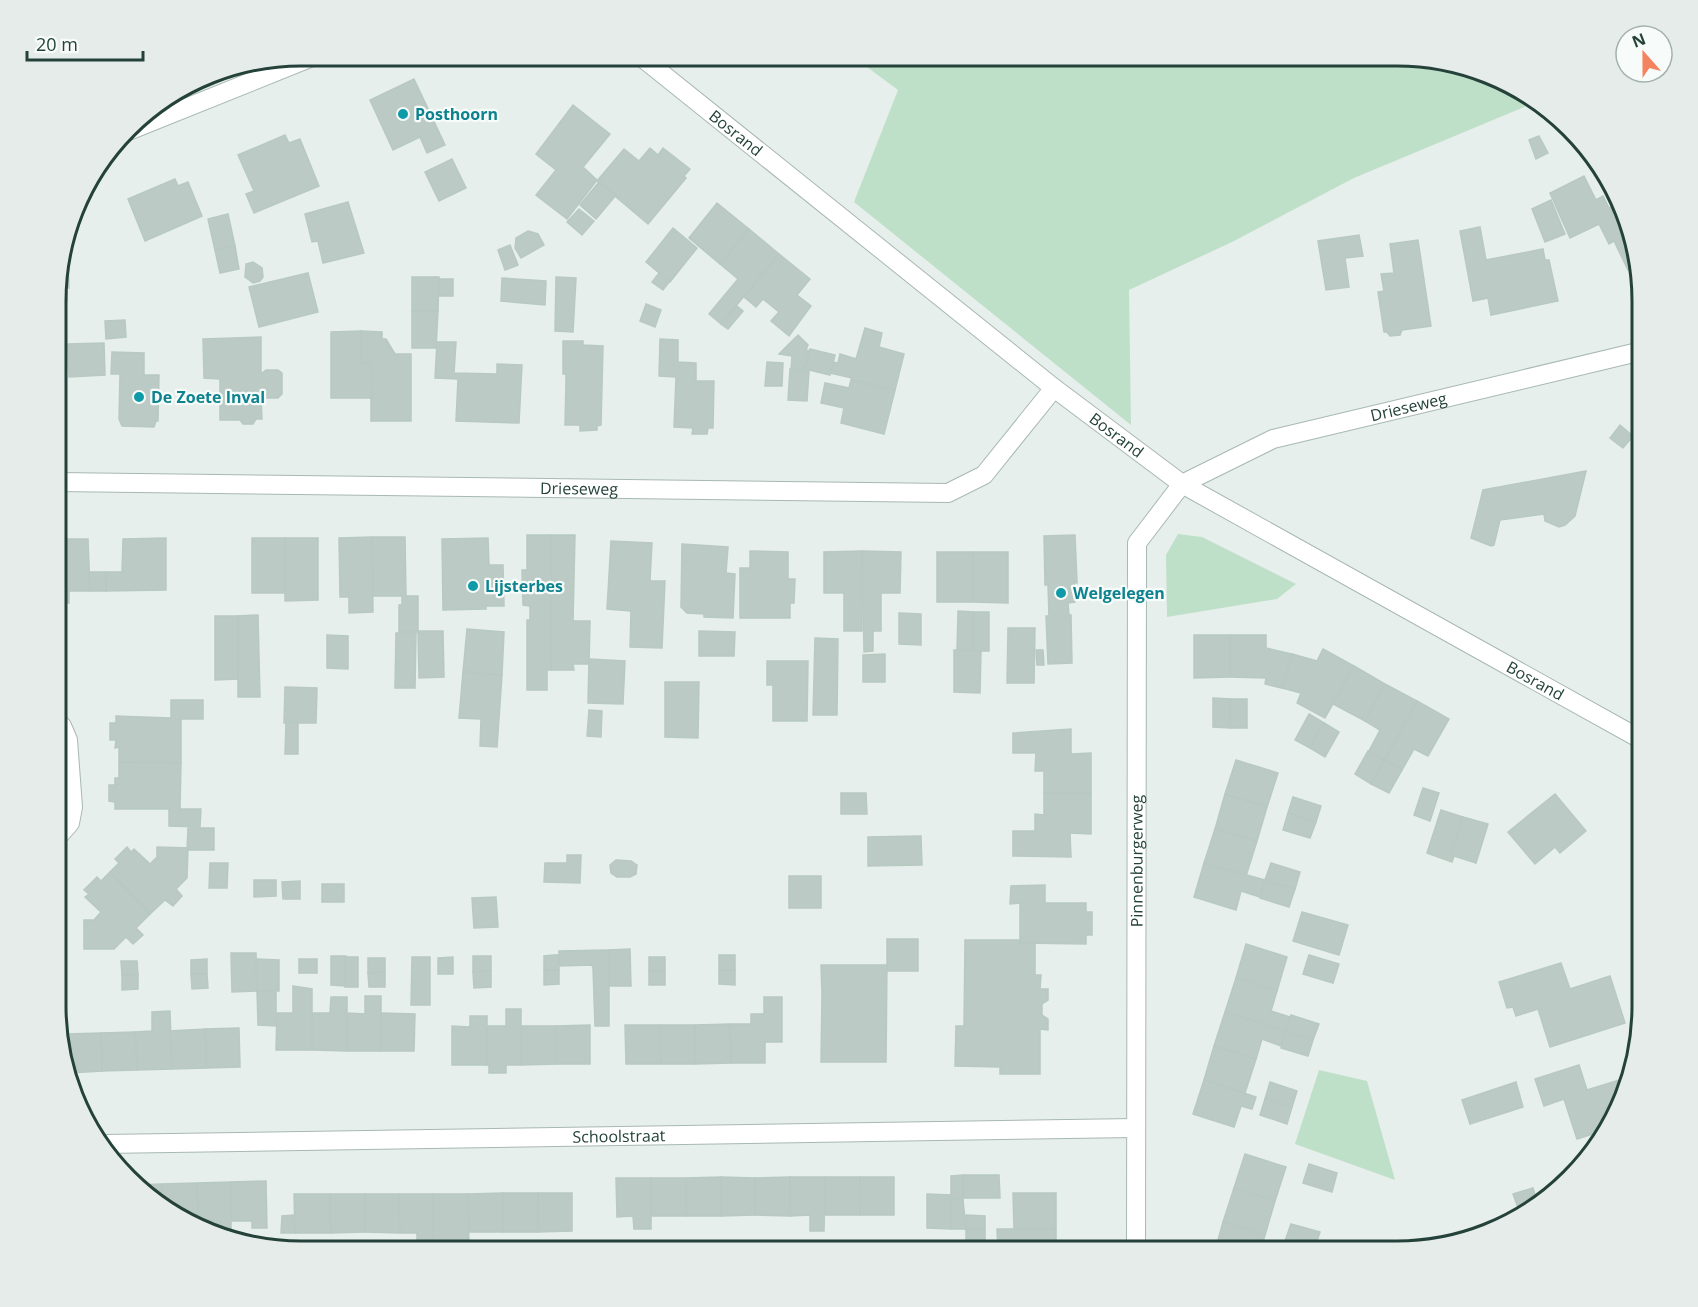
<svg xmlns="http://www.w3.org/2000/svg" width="1698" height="1307" font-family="'Open Sans',sans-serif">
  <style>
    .green { fill: #bfe0c8 }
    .building { fill: #bbcac4; stroke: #b8c9c2; stroke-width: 1.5 }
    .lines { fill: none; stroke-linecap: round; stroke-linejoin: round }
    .minor-casing { stroke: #a8b8b2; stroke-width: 20 }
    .minor { stroke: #fff; stroke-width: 18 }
    .culture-dot { fill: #0f9aa8; stroke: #f7fbf9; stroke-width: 2 }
    .labels { text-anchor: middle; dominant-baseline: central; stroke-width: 4.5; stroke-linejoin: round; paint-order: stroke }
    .culture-label { font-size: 16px; font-weight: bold; fill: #0d838f; stroke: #f7fbf9; text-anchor: start }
    .street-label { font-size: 16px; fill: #24423a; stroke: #f7fbf9 }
    .rim { fill: none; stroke: #24423a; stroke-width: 3 }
  </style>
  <rect width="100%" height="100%" fill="#e6efeb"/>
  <g class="green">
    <polygon points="852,56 1413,56 1491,74 1536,102 1354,178 1232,242 1129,290 1131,425 854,202 898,90"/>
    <polygon points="1178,534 1202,537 1296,584 1277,599 1167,617 1166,555"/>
    <polygon points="1319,1070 1367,1081 1395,1180 1295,1144"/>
  </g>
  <g class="building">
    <polygon points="414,79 445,145 427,153 420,137 393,150 370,100"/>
    <polygon points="573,105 610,134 583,167 597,180 567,219 536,195 556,170 536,154"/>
    <polygon points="285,135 289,143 300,139 319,186 254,213 246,194 254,191 238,155"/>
    <polygon points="1539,136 1548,153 1536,159 1529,140"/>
    <polygon points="650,148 658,155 663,148 690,169 684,176 686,178 648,224 597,181 624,149 639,161"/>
    <polygon points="452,159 466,188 439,201 425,172"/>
    <polygon points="1584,176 1596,200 1603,196 1609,208 1620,203 1635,266 1628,270 1614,241 1609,244 1599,224 1570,238 1550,193"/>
    <polygon points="175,179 178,186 188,182 202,216 145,241 128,199"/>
    <polygon points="599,182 616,195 596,219 580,205"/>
    <polygon points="1551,200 1565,234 1545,242 1532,209"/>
    <polygon points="348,202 364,253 323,263 318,241 312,242 305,214"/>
    <polygon points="717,203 749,229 720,264 689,238"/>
    <polygon points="579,209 594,221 582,235 567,222"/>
    <polygon points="228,214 235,246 215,250 208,219"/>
    <polygon points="1480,227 1486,260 1543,249 1545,260 1549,260 1558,301 1491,315 1488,298 1473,301 1460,231"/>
    <polygon points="673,228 697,248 670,282 646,262"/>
    <polygon points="749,229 779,254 721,324 709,314 738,279 720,264"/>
    <polygon points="528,231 538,234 544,245 521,258 515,248 516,238"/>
    <polygon points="1359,235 1363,256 1345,258 1349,287 1326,290 1318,241"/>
    <polygon points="1418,240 1431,326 1402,330 1400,335 1390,336 1387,332 1384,332 1378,292 1384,291 1381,274 1394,273 1390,244"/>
    <polygon points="67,241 69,288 66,287 67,302 58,302 58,269"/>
    <polygon points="510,245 518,265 505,270 498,250"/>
    <polygon points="235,246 239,269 220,273 215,250"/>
    <polygon points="779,254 810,279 797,295 811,306 789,336 771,321 779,312 763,299 756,307 744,297"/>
    <polygon points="253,262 262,268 263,277 260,281 253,283 245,277 246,264"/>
    <polygon points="308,273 318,312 259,327 249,287"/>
    <polygon points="659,273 670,281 663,290 652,282"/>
    <polygon points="412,277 439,277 438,311 412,311"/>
    <polygon points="556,277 576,278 573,332 555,331"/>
    <polygon points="502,278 546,281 545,305 501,301"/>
    <rect x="439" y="279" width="14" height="17"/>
    <polygon points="646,304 661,310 655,327 640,321"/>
    <polygon points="737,306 743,311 728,329 721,324"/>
    <polygon points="412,311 438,311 436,348 412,348"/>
    <polygon points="125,320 126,337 106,339 105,321"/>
    <polygon points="865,328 882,333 879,347 904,354 895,390 851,380 852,378 830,373 833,362 838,363 840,354 856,359"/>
    <polygon points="361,331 382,332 382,339 386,339 395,354 411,354 411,421 371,421 371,363 361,363"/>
    <polygon points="361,331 361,363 371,363 372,398 331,398 331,332"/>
    <polygon points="798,335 808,345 806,350 810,351 804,370 791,370 792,356 779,354"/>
    <polygon points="261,337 261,374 266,370 278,370 282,373 282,394 278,398 261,398 262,419 256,419 253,424 243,424 240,420 220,420 220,379 204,378 203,339"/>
    <polygon points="660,339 678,340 678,362 696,363 696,381 714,381 713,428 708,428 707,434 692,434 693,428 674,427 676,377 659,376"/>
    <polygon points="563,341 583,341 583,345 603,346 601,425 597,426 597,430 580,431 580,425 565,425 566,381 566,374 563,374"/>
    <polygon points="437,342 456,342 454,373 497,374 497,364 522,365 519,423 456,421 458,379 435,378"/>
    <polygon points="104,343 105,375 69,377 68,344"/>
    <polygon points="810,349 835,355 830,375 805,369"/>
    <polygon points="112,352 144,353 144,375 159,375 158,421 156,421 154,427 122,426 119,419 120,374 111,374"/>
    <polygon points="767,362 783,363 782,386 765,386"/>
    <polygon points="790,369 809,371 807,401 788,400"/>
    <polygon points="851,380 895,390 884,434 841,423 844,408 821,403 825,383 849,388"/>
    <polygon points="1620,425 1633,436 1623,448 1610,438"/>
    <polygon points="1586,471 1575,516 1565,525 1559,527 1545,521 1544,514 1500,520 1494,545 1491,546 1471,538 1483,490"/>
    <polygon points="527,535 551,535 552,644 551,670 547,670 547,690 527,690 527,620 530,620 530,606 523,605 522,570 527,570"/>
    <polygon points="551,535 575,535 573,621 590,621 589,664 573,664 574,670 551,670"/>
    <polygon points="1075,535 1077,583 1074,583 1075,602 1068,603 1069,615 1071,615 1072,663 1048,664 1046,616 1049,616 1048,585 1045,585 1044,536"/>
    <polygon points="372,537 405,537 406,596 418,596 418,632 399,632 399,605 402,605 402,596 373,596"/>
    <polygon points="372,537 373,612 349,613 349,597 340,597 339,538"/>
    <polygon points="166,538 166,590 106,591 106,572 122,572 123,539"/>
    <rect x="252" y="538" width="33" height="55"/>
    <polygon points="285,538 318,538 318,600 285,601"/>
    <polygon points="488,538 489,565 503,565 504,606 486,606 486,609 443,610 442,539"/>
    <polygon points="57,539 88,539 90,591 69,591 69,603 57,603"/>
    <polygon points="611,541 652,543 650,581 665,581 662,648 630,647 631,611 607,609"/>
    <polygon points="682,544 728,547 726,573 735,574 733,618 704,617 704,614 687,613 681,607"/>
    <polygon points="750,551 788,552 788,579 795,579 794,603 790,603 790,618 740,618 740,568 750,568"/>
    <polygon points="862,551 901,552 900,593 881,593 881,631 873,631 873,651 864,652"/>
    <polygon points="862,551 862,631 844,631 844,593 824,593 824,552"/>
    <rect x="937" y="552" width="36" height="50"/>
    <polygon points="973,552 1008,552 1008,603 973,602"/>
    <polygon points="89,572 106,572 106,591 90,591"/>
    <polygon points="958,611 973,612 973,651 957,650"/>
    <rect x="973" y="612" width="16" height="39"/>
    <polygon points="899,613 921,614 921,645 899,644"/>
    <polygon points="258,615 260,697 238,697 238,616"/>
    <polygon points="215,616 238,616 238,679 215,680"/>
    <polygon points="1008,628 1035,628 1034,683 1007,683"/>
    <polygon points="467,629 504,632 502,675 463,672"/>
    <polygon points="418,631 443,631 444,677 419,678"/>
    <polygon points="699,631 735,632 734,656 699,656"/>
    <polygon points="396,633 416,633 415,688 395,688"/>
    <polygon points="327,635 348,636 348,669 327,668"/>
    <polygon points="1194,635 1230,635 1230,677 1194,678"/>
    <polygon points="1230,635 1266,635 1266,648 1292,654 1282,688 1265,684 1266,678 1230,677"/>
    <polygon points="815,638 838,639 837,715 813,715"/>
    <polygon points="1323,649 1354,666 1325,718 1297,703 1301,693 1282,688 1292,654 1317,661"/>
    <polygon points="954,650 981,651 980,693 954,692"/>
    <polygon points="1036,650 1043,650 1044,665 1037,665"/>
    <polygon points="885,654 885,682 863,682 863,655"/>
    <polygon points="589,659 625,661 623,704 588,703"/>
    <polygon points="767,661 808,661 807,721 773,721 773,685 767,685"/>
    <polygon points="1354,666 1385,684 1365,721 1333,704"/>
    <polygon points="463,672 502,675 497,747 480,746 481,719 459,718"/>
    <polygon points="665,682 699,682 698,738 665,737"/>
    <polygon points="1385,684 1417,701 1385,760 1369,751 1380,730 1365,721"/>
    <polygon points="285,687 317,688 316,723 284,723"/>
    <polygon points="1213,698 1230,699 1230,728 1213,727"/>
    <rect x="1230" y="699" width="17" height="29"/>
    <polygon points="171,700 203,700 203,719 181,719 181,763 119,762 119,747 115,748 116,740 110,740 110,723 116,723 116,716 171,718"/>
    <polygon points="1417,701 1449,719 1428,756 1414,749 1402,770 1385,760"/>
    <polygon points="589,710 602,711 601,737 587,736"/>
    <polygon points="1309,714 1324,723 1310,748 1295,740"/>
    <polygon points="286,722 298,723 298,754 285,754"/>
    <polygon points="1324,723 1339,732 1325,757 1310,748"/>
    <polygon points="1071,729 1071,754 1091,753 1091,793 1044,793 1044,771 1035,771 1036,753 1013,753 1013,733"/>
    <polygon points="1368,751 1385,760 1371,784 1355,774"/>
    <polygon points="1236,760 1278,773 1267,807 1225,794"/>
    <polygon points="1385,760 1402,770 1389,793 1371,784"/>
    <polygon points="119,762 181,763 180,809 201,809 200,827 169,826 169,809 115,809 115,802 109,801 109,785 115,785 115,778 119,778"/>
    <polygon points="1423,788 1439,793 1430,821 1414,815"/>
    <polygon points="841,793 866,793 867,814 841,814"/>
    <polygon points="1044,793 1091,793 1091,834 1070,833 1071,857 1013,856 1013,831 1035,831 1035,814 1044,815"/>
    <polygon points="1225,794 1267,807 1257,841 1215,829"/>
    <polygon points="1555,794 1586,831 1560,853 1555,847 1535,864 1508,832"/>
    <polygon points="1293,797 1321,806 1316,822 1288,813"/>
    <polygon points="1441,810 1463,817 1451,855 1454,856 1452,862 1427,853"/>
    <polygon points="1288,813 1316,822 1310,838 1283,830"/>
    <polygon points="1463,817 1488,824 1476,863 1451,855"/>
    <polygon points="188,828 214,828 214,850 187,850"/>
    <polygon points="1215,829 1257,841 1246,876 1204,863"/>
    <polygon points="921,836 922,865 868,866 868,837"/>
    <polygon points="127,847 131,852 134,849 150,864 157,857 157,847 188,848 187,878 176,889 182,896 173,906 165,900 150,914 110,872 119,863 115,859"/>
    <polygon points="567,855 581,855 580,883 544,882 545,863 567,863"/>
    <polygon points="616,860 631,861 637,865 636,874 630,877 617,877 611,873 610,865"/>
    <polygon points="210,863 228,863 227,888 209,888"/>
    <polygon points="1204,863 1265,880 1260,897 1241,891 1236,910 1194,897"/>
    <polygon points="1271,863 1300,872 1295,889 1265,880"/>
    <polygon points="110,872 150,914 136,928 143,935 133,944 126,937 114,949 84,949 84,920 94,920 101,912 85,897 89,894 84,890 97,877 101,881"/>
    <rect x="789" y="876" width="32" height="32"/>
    <polygon points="254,880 276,880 276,896 254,897"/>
    <polygon points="1265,880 1295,889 1289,907 1260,898"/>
    <polygon points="300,881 300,899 283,899 282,882"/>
    <rect x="322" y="884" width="22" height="18"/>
    <polygon points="1045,885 1045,903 1086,903 1086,912 1092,912 1092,935 1086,935 1086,944 1020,943 1020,903 1010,904 1011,886"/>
    <polygon points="496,897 498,927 474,928 472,898"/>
    <polygon points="1302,912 1348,925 1339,955 1293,941"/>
    <rect x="887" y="939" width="31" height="32"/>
    <polygon points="965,940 1020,940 1020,943 1035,943 1035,975 1041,975 1040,989 1048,989 1048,1000 1042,1004 1042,1015 1048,1019 1048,1030 1040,1029 1040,1074 1000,1074 1000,1067 955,1066 956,1026 964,1026"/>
    <polygon points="1246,944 1287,957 1277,991 1236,978"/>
    <polygon points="630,949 631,986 609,986 609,950"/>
    <polygon points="609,950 609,1026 595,1026 593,968 592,965 559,966 559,951"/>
    <polygon points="231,953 256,953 257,991 232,992"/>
    <polygon points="554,955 559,955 559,970 544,970 544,956"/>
    <rect x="719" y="955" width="16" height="15"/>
    <polygon points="1309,955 1339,964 1333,983 1303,974"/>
    <polygon points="331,956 346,956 345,986 331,985"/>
    <polygon points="473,956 491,956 491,971 473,972"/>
    <rect x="345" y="957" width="13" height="30"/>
    <polygon points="412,957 430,957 430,1005 411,1005"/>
    <polygon points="453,957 453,974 438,974 438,958"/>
    <rect x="649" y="957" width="16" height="14"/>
    <polygon points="368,958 385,958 385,972 368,973"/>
    <polygon points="207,959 207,974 191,974 191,960"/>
    <polygon points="256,959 279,960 279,991 257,991"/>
    <rect x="299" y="959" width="18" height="14"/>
    <polygon points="121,961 137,961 138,975 122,975"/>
    <polygon points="1561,963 1570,989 1610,976 1625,1023 1550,1047 1538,1009 1516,1016 1513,1007 1507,1008 1499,982"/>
    <polygon points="821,965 887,965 886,1062 821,1062 822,994"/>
    <polygon points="544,970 559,970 559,984 544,985"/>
    <polygon points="719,970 735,970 735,985 719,984"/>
    <polygon points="491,971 491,987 474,988 473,972"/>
    <rect x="649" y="971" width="16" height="14"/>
    <polygon points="385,972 385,987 369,987 368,973"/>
    <polygon points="191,974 207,974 208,988 192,989"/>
    <polygon points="122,975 138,975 138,989 122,990"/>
    <polygon points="1236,978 1277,991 1271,1011 1290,1017 1286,1031 1225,1012"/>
    <polygon points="293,986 312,989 312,1050 276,1050 277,1013 293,1013"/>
    <polygon points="257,991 276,992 276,1026 258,1025"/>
    <polygon points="56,994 61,994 64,1020 56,1021"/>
    <polygon points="365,996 381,996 381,1051 347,1051 347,1013 365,1014"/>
    <polygon points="331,997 347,997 347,1051 312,1050 312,1013 330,1013"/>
    <polygon points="764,997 782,997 782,1042 765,1042 765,1063 731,1063 730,1024 751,1024 751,1014 764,1014"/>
    <polygon points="506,1009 521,1009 521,1065 506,1065 506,1073 489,1073 489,1065 487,1065 487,1026 506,1026"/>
    <polygon points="170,1011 172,1069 137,1070 135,1032 152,1031 152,1012"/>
    <polygon points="1225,1012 1286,1031 1281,1046 1262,1039 1256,1059 1214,1046"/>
    <polygon points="381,1013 415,1014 414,1051 381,1051"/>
    <polygon points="1291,1015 1319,1024 1313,1040 1286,1031"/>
    <polygon points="470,1016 487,1016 487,1065 452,1065 452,1026 470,1027"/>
    <polygon points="730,1024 731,1063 695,1064 695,1025"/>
    <polygon points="590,1025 590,1064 556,1064 556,1026"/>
    <polygon points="625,1025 660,1025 661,1064 626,1064"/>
    <polygon points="660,1025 695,1025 695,1064 661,1064"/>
    <polygon points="521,1026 556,1026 556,1064 521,1065"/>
    <polygon points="239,1028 240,1067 206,1068 205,1029"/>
    <polygon points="205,1029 206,1068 172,1069 170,1031"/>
    <polygon points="1286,1031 1313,1040 1308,1056 1281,1048"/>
    <polygon points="135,1032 137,1070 102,1071 101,1033"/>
    <polygon points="101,1033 102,1071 70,1073 66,1034"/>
    <polygon points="1214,1046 1256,1059 1245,1093 1204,1080"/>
    <polygon points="1579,1065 1587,1090 1626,1078 1628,1083 1624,1100 1605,1130 1577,1139 1564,1099 1544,1106 1535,1079"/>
    <polygon points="1204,1080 1256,1097 1252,1109 1241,1106 1234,1127 1193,1114"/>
    <polygon points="1270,1082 1297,1091 1292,1107 1265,1099"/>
    <polygon points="1516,1082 1523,1107 1470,1124 1462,1100"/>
    <polygon points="1265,1099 1292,1107 1287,1124 1260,1115"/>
    <polygon points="1245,1154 1286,1167 1275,1201 1234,1188"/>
    <polygon points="1309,1164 1337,1173 1332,1192 1303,1183"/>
    <polygon points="963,1175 999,1175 1000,1198 964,1198"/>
    <polygon points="963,1175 963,1200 951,1199 951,1176"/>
    <polygon points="721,1177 755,1178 755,1215 721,1216"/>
    <polygon points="721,1177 721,1216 686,1216 686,1178"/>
    <polygon points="790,1177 790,1216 755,1215 755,1178"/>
    <polygon points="790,1177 825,1177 824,1231 810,1231 810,1215 790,1216"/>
    <rect x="825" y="1177" width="35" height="38"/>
    <rect x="860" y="1177" width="34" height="38"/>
    <polygon points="616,1178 651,1178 651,1229 634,1229 633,1216 617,1217"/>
    <rect x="651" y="1178" width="35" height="38"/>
    <polygon points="266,1181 267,1228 252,1228 252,1221 232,1221 231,1182"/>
    <polygon points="231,1182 231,1229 216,1230 216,1222 198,1222 197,1183"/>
    <polygon points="197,1183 198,1222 198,1227 163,1205 162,1184"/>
    <polygon points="162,1184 163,1205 139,1191 135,1185"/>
    <polygon points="1234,1188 1275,1201 1265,1235 1223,1222"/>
    <polygon points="1533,1188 1537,1202 1520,1213 1513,1194"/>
    <rect x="503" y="1193" width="35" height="39"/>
    <polygon points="503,1193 503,1232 469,1232 468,1194"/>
    <polygon points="538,1193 572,1193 572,1231 538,1232"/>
    <polygon points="1013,1193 1056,1193 1056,1229 1014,1229"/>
    <polygon points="294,1194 330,1194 331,1233 295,1233"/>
    <polygon points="330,1194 365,1194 365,1232 331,1233"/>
    <polygon points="365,1194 399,1194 400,1233 365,1232"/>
    <polygon points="399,1194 433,1194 433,1247 417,1248 417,1233 400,1233"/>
    <polygon points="433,1194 468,1194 469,1251 454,1251 454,1247 433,1247"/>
    <polygon points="927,1194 951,1195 951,1229 927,1228"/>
    <polygon points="951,1199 963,1200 966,1229 951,1229"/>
    <polygon points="294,1215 295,1233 281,1233 282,1216"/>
    <polygon points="966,1215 985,1216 985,1229 966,1229"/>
    <polygon points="1223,1222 1265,1235 1260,1251 1215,1251"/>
    <polygon points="1291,1224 1320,1232 1314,1250 1285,1241"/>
    <rect x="966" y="1229" width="19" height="14"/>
    <polygon points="997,1229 1056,1229 1056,1251 998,1251"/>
    <polygon points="1285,1241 1314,1250 1314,1251 1282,1251"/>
  </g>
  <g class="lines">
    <defs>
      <g id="minor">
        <path id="s1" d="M 640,56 L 1054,388 L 1182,484 L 1642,740"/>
        <polyline points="126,132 315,56"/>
        <path id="s2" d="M 57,482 L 948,493 L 984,475 L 1054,388"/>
        <polyline points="56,839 70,823 73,807 68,740 62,726 57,721"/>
        <path id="s3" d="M 103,1144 L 1135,1128"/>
        <path id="s4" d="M 1136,1251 L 1137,543 L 1182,484 L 1273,439 L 1642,351"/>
      </g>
    </defs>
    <use href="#minor" class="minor-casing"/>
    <use href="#minor" class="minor"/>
  </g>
  <g class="culture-dot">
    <circle cx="403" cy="114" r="6"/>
    <circle cx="139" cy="397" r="6"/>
    <circle cx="473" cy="586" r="6"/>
    <circle cx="1061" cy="593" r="6"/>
  </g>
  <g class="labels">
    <g class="culture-label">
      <text x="415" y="114">Posthoorn</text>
      <text x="151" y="397">De Zoete Inval</text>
      <text x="485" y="586">Lijsterbes</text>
      <text x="1073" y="593">Welgelegen</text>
    </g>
    <g class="street-label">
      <text stroke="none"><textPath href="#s1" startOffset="123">Bosrand</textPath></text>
      <text stroke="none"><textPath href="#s4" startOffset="1023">Drieseweg</textPath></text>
      <text stroke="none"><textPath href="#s1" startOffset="609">Bosrand</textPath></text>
      <text stroke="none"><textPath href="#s2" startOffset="522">Drieseweg</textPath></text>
      <text stroke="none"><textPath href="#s1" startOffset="1095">Bosrand</textPath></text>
      <text stroke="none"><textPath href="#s4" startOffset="390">Pinnenburgerweg</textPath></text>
      <text stroke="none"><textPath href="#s3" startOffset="516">Schoolstraat</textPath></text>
    </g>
  </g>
  <path d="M0 0H1698V1307H0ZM301 66H1397A235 235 0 0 1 1632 301V1006A235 235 0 0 1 1397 1241H301A235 235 0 0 1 66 1006V301A235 235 0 0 1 301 66Z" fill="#e6ecea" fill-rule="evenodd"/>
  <path class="rim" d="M301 66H1397A235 235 0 0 1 1632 301V1006A235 235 0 0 1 1397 1241H301A235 235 0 0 1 66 1006V301A235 235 0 0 1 301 66Z"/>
  <g transform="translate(1644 54) rotate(339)"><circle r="28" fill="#f7fbf9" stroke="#a3b1ad" stroke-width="1.5"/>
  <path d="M0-4.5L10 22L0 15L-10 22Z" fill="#f4845f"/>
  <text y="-9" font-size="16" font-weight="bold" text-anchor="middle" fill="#24423a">N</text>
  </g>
  <path d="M27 51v9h116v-9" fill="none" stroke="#24423a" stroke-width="3"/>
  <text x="36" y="51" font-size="18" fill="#24423a" stroke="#f7fbf9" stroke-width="4.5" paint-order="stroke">20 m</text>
</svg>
